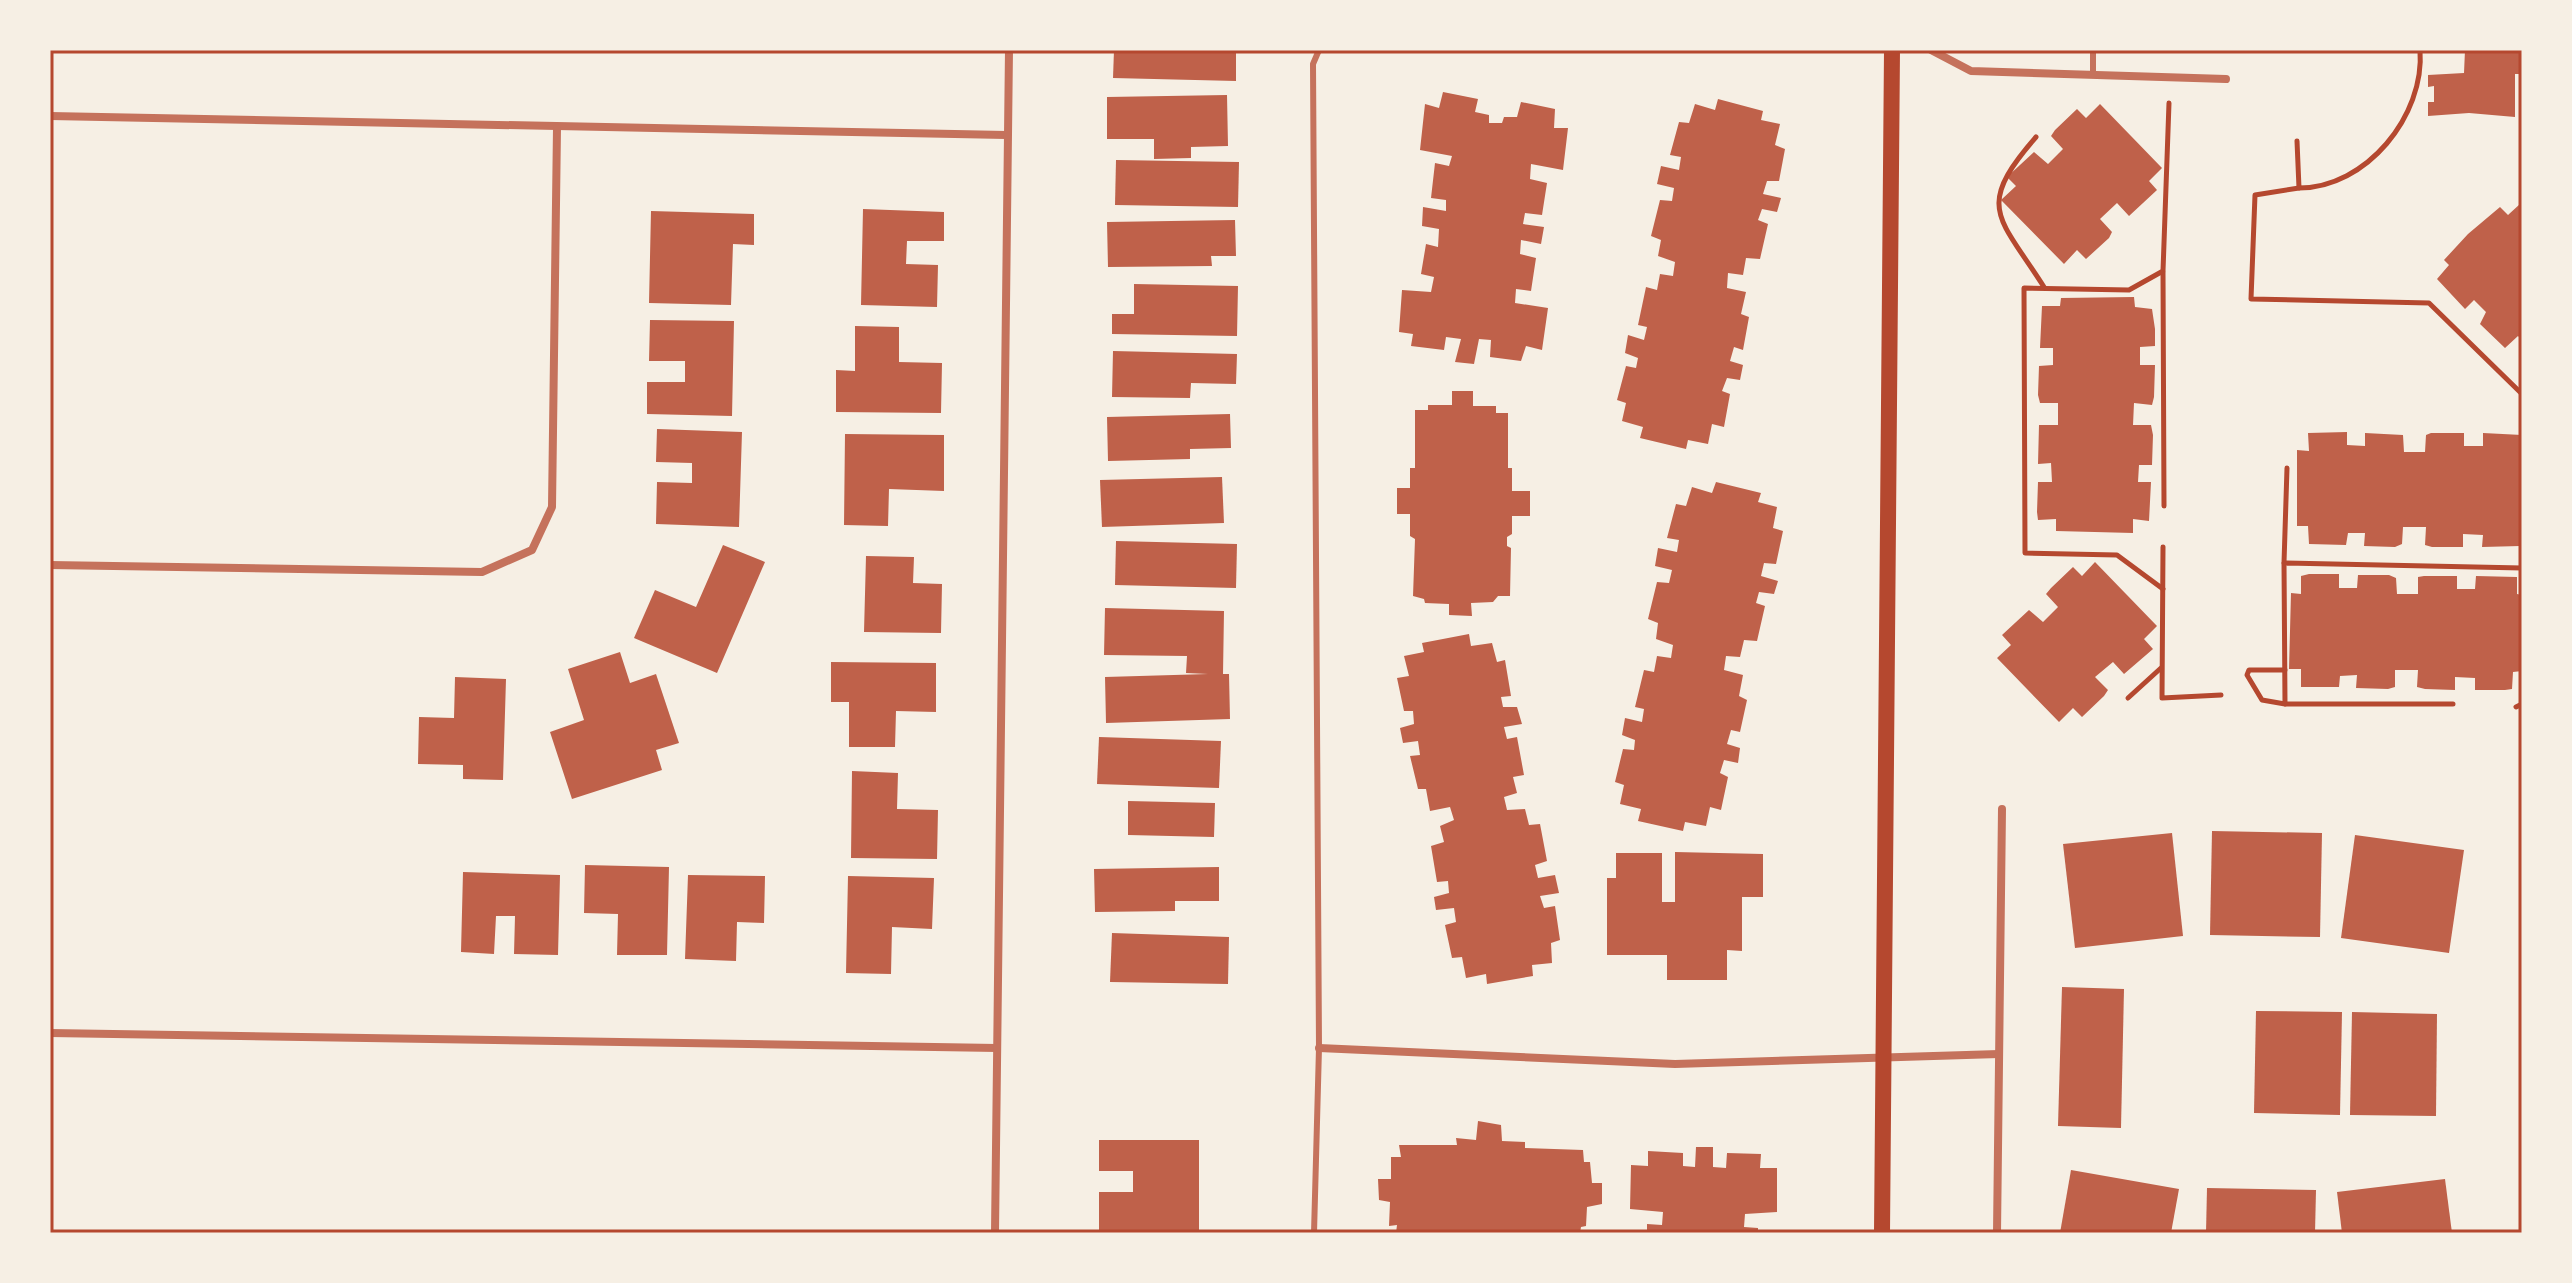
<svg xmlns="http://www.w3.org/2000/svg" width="2572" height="1283" font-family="'Work Sans',sans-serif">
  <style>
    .building { fill: #bf614a }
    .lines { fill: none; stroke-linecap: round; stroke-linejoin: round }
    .path { stroke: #b5482f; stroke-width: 5 }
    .service { stroke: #c5725c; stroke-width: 6 }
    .minor { stroke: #c5725c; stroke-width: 8 }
    .secondary { stroke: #b5482f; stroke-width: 16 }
    .neatline { fill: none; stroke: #b5482f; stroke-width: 3 }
  </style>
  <rect width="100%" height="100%" fill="#f6efe4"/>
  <g class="building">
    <polygon points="1114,50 1236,50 1236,81 1113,78"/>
    <polygon points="2465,50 2522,50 2522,74 2515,74 2515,117 2469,113 2428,116 2428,102 2434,102 2434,86 2428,87 2428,75 2464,73"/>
    <polygon points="1443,92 1478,99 1475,112 1489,115 1489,123 1502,123 1504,117 1517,117 1521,102 1555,109 1554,128 1568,128 1563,170 1531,164 1530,179 1547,183 1542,215 1525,213 1523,224 1544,227 1541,244 1521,240 1520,254 1536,258 1531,291 1516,289 1515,303 1548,308 1542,350 1526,346 1521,361 1490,357 1491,340 1479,339 1474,364 1455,362 1461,339 1446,337 1444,350 1411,346 1413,334 1399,332 1402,290 1431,292 1434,277 1421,274 1426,244 1438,247 1439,229 1422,226 1423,207 1446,211 1446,200 1431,198 1435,163 1449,166 1452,156 1420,150 1425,104 1439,108"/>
    <polygon points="1227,95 1228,146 1191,147 1191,158 1154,159 1154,139 1107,139 1107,97"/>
    <polygon points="1718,99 1763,111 1761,120 1780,124 1775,145 1785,149 1779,181 1767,181 1763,194 1781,198 1777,212 1762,209 1758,220 1768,224 1760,259 1746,258 1743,275 1728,273 1727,288 1746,292 1741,314 1749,317 1743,350 1734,347 1730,361 1743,365 1740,380 1727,378 1722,391 1730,394 1724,427 1712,424 1708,444 1688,440 1686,449 1640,438 1643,427 1622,421 1626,403 1617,400 1626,366 1636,368 1638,358 1625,353 1628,335 1644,340 1647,327 1638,325 1646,287 1657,290 1660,274 1673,276 1675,262 1658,256 1661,240 1651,236 1660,200 1672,201 1674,188 1657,184 1661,166 1679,170 1681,157 1670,155 1679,122 1689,123 1695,104 1715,110"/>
    <polygon points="2100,104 2162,168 2149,181 2157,190 2129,216 2117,203 2100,219 2112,232 2109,238 2086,259 2077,250 2064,264 2001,200 2016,186 2007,177 2034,152 2048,164 2063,149 2051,136 2055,130 2077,109 2086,118"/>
    <polygon points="1116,160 1239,162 1238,207 1115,205"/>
    <polygon points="2520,204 2522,340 2518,336 2505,348 2480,324 2486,312 2474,300 2465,309 2437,279 2449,265 2444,260 2468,234 2500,207 2508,215"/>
    <polygon points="863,209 944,212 944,241 907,241 906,264 938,265 937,307 861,305"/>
    <polygon points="651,211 754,214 754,245 733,244 731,305 649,303"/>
    <polygon points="1235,220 1236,256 1211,256 1212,266 1108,267 1107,222"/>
    <polygon points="1134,284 1238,286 1237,336 1112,334 1112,314 1134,314"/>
    <polygon points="2134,297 2135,307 2152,309 2155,329 2155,346 2140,347 2140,365 2155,365 2154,397 2152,405 2134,403 2133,425 2151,425 2153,435 2152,465 2139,465 2138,482 2151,482 2149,521 2133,519 2133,533 2056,531 2056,519 2038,520 2037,512 2038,482 2052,482 2051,463 2038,464 2039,425 2058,425 2058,403 2040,403 2038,395 2039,366 2053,365 2053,348 2040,348 2042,306 2060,306 2061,298"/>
    <polygon points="650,320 734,321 732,416 647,414 647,382 685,382 685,361 649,361"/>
    <polygon points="855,326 899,327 899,362 942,363 941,413 836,412 836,370 855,371"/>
    <polygon points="1113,351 1237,354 1236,384 1191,383 1190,398 1112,397"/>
    <polygon points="1452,391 1473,391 1473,406 1496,406 1496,413 1508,413 1508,468 1512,468 1512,491 1530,491 1530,516 1512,516 1512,534 1507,537 1507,546 1511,548 1510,596 1498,596 1493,602 1471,603 1472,616 1449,615 1449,604 1425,603 1424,599 1413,596 1415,539 1410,536 1410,514 1397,514 1397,488 1410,488 1410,468 1415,468 1415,410 1428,410 1428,405 1452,405"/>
    <polygon points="1230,414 1231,448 1190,449 1190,459 1108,461 1107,417"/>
    <polygon points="657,429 742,432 739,527 656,524 657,482 692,483 692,463 656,462"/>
    <polygon points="2347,432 2347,445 2365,446 2365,433 2403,435 2404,452 2425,452 2426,435 2431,433 2464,433 2464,446 2483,446 2483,433 2522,435 2520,546 2482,547 2483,535 2463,534 2463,547 2432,547 2425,545 2426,527 2403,527 2402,544 2395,547 2364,546 2365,533 2348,533 2346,545 2309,544 2308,526 2297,526 2297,450 2309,451 2308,433"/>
    <polygon points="845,434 944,435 944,491 889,489 888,526 844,525"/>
    <polygon points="1222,477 1224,523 1102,527 1100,480"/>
    <polygon points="1716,482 1761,493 1758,502 1777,507 1773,528 1783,531 1776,564 1764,563 1761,576 1778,581 1774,594 1759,592 1756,603 1765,606 1757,641 1744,640 1740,657 1726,656 1724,670 1743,675 1739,696 1747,700 1740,732 1731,730 1727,744 1740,748 1738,763 1724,760 1720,773 1728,777 1721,810 1710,807 1706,826 1685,822 1683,831 1638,821 1641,809 1620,804 1624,785 1615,782 1623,749 1634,750 1635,740 1622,735 1625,718 1642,722 1644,709 1635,707 1644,670 1654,672 1657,656 1671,658 1673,645 1656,639 1658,623 1648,619 1657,582 1669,583 1672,570 1655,566 1658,548 1677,552 1679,540 1667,538 1676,504 1686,506 1692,487 1712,493"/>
    <polygon points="1116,541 1237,544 1236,588 1115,585"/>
    <polygon points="723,545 765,562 717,673 634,638 655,590 696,607"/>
    <polygon points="866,556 914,557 913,583 942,584 941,633 864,632"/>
    <polygon points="2095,562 2157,626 2144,639 2153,649 2124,674 2113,662 2095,677 2108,690 2104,696 2082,717 2073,708 2059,722 1997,658 2011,645 2002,635 2029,610 2043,622 2058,607 2046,594 2051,588 2073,567 2082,576"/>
    <polygon points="2309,574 2339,574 2339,588 2357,588 2358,575 2389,575 2396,578 2397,594 2418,594 2418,577 2424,576 2457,576 2457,589 2475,589 2476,576 2517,577 2517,594 2522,595 2522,671 2513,672 2512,689 2505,690 2475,690 2475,678 2455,677 2455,690 2425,689 2417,687 2418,670 2395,670 2395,687 2388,689 2356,688 2357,675 2340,676 2339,687 2301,687 2301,669 2289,669 2291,593 2301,594 2301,576"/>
    <polygon points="1105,608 1224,611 1223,674 1229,674 1230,719 1106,723 1105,677 1208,674 1186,673 1187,656 1104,655"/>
    <polygon points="1469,634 1471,646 1492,643 1497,662 1505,660 1511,696 1501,697 1503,707 1517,707 1522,724 1504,727 1507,739 1517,737 1524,775 1513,777 1517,793 1504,797 1507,810 1525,809 1529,825 1540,824 1547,861 1535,865 1538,878 1555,875 1559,893 1540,896 1544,908 1555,906 1560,940 1551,943 1552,963 1532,965 1533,976 1487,984 1486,974 1466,978 1462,957 1452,958 1445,925 1456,922 1454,908 1436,910 1434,897 1449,893 1448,881 1437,882 1431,846 1444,842 1440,826 1454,820 1450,807 1430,811 1426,789 1418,789 1410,756 1420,755 1418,741 1403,743 1400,728 1414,724 1413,711 1404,711 1397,678 1409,676 1404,656 1424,652 1422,643"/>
    <polygon points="620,652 630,683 656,674 679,743 656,750 662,770 572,799 550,732 584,720 568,669"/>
    <polygon points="831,662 936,663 936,712 896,711 895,747 849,747 849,702 831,702"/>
    <polygon points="455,677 506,679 503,780 463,779 463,765 418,764 419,717 454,718"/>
    <polygon points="1099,737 1221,741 1219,788 1097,784"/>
    <polygon points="852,771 898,773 897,809 938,810 937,859 851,858"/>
    <polygon points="1128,801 1215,803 1214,837 1128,835"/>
    <polygon points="2212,831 2322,833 2320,937 2210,935"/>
    <polygon points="2172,833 2183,936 2075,948 2063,844"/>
    <polygon points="2355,835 2464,850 2449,953 2341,938"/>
    <polygon points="1675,852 1763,854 1763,897 1742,897 1742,951 1727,950 1727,980 1667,980 1667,955 1607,955 1607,878 1616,878 1616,853 1662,853 1662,902 1675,902"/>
    <polygon points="585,865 669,867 667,955 617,955 618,914 584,913"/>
    <polygon points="1219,867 1219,901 1175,901 1175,911 1095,912 1094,869"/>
    <polygon points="463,872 560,875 558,955 514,954 515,916 496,916 494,954 461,952"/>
    <polygon points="688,875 765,876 764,923 737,922 736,961 685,959"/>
    <polygon points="848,876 934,878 932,929 892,927 891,974 846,973"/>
    <polygon points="1112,933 1229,937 1228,984 1110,982"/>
    <polygon points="2062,987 2124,989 2121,1128 2058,1126"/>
    <polygon points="2256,1011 2342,1012 2340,1115 2254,1113"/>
    <polygon points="2352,1012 2437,1014 2436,1116 2350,1115"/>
    <polygon points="1478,1121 1501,1125 1502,1141 1525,1142 1525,1148 1583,1150 1584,1162 1590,1162 1592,1183 1602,1183 1602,1204 1587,1207 1586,1226 1581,1227 1580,1233 1396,1233 1397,1225 1389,1226 1390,1202 1379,1200 1378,1179 1391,1179 1391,1157 1401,1157 1399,1145 1457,1145 1456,1138 1476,1140"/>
    <polygon points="1099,1140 1199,1140 1199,1233 1099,1233 1099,1192 1133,1192 1133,1171 1099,1171"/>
    <polygon points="1696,1147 1713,1147 1713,1167 1726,1168 1727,1153 1761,1154 1760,1168 1777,1168 1777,1212 1745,1214 1744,1227 1758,1228 1758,1233 1647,1233 1647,1224 1662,1225 1663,1212 1630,1209 1631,1165 1648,1166 1648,1151 1683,1153 1683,1166 1695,1167"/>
    <polygon points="2071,1170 2179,1189 2171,1233 2060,1233"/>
    <polygon points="2445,1179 2452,1233 2342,1233 2337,1192"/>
    <polygon points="2207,1188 2316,1190 2315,1233 2206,1233"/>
  </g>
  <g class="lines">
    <g class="path">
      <path d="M 2036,137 C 1974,208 1999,216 2044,287"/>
      <path d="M 2297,141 L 2299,188 C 2366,188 2425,116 2420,50"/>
      <polyline points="2299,188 2255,195 2251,299 2429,303 2522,394"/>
      <polyline points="2163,272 2164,506"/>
      <polyline points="2163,547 2162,698 2221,695"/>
      <polyline points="2284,563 2287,468"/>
      <polyline points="2163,589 2117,555 2025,553 2024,288 2129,290 2163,271 2169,103"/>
      <polyline points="2285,670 2249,670 2247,675 2262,700 2285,704"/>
      <polyline points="2128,698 2161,668"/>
      <polyline points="2453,704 2285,704 2284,563 2522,568"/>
      <polyline points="2516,707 2522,704"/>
    </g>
    <g class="service">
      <polyline points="2093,75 2093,50"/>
      <polyline points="1314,1233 1319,1048 1313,64 1319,50"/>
    </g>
    <g class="minor">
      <polyline points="1931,50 1971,71 2226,79"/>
      <polyline points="50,116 1006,135"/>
      <polyline points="50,565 482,572 532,550 552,507 557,128"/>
      <polyline points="50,1033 997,1048"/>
      <polyline points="1319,1048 1675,1064 1999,1054"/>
      <polyline points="995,1233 1009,50"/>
      <polyline points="1997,1233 2002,809"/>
    </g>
    <polyline class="secondary" points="1882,1233 1892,50"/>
  </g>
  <rect width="2572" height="1283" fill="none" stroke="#f6efe4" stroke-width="104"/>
  <rect x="52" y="52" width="2468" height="1179" class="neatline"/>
</svg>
